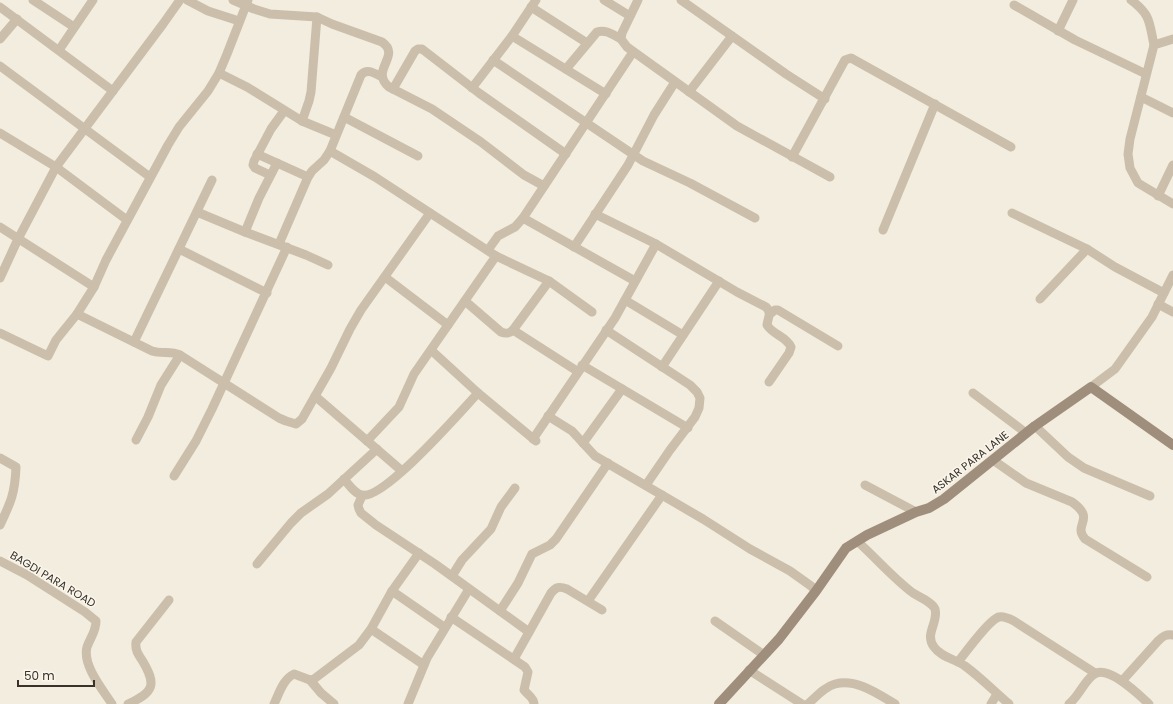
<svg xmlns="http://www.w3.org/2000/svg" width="1173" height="704" font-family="Poppins,sans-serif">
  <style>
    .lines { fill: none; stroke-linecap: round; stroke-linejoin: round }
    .street { stroke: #cbbfab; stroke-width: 9 }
    .secondary { stroke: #9f8e7c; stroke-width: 10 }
    .labels { text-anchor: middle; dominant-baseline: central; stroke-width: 3; stroke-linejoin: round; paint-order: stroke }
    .street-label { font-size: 11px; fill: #39312a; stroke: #faf6ec }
  </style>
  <rect width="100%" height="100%" fill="#f3eddf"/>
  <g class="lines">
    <g class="street">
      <polyline points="33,0 74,27"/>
      <polyline points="187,0 208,11 239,21"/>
      <path d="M 233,0 L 254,9 L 270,14 L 317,17 L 332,24 L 382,42 C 402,56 369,70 389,87 L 432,109 L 481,142 L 524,175 L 544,186"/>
      <polyline points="604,0 630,16"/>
      <polyline points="638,0 622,33 621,39 627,47 737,126 830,177"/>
      <polyline points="681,0 786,74 825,99"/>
      <path d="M 1131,0 C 1151,15 1149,22 1154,45"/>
      <polyline points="1014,5 1075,40 1146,74"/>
      <polyline points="0,7 113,91"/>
      <polyline points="531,7 587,43"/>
      <polyline points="1058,31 1073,0"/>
      <polyline points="512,36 606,94"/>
      <polyline points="0,39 17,19"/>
      <polyline points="1173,39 1154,45 1130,139 1128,154 1130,168 1138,183 1173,204"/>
      <polyline points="59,50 93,0"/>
      <polyline points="493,60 643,161 690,183 755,218"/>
      <polyline points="0,66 150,177"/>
      <path d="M 566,69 L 597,32 C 606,29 613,35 621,39"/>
      <polyline points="219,73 247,87 302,121 336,135"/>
      <polyline points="472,88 512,36 536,0"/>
      <polyline points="393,89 415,51 418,49 422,49 479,93 566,154"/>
      <polyline points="689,92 732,36"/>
      <polyline points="1141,97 1173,113"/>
      <polyline points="344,117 418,156"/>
      <polyline points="302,121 309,101 311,92 317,17"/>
      <polyline points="0,133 56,167 127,220"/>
      <polyline points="330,151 375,177 496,256 549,281 592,312"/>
      <polyline points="257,154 308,177"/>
      <polyline points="792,157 845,60 851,58 1011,147"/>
      <polyline points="270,175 255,168 253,165 254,161 271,129 284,111"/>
      <polyline points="1158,196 1173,165"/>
      <polyline points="197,212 245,232 306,255 328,265"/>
      <polyline points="1012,213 1087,249 1115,267 1164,293"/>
      <path d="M 595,214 L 656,244 L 737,292 L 766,307 C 772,313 768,317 767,325 C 773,335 786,336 791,347 L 789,353 L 769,382"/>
      <polyline points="523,218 635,281"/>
      <polyline points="0,227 94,287"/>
      <polyline points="883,230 935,104"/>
      <polyline points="245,232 259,198 277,163"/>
      <path d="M 279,244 L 308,177 L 312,171 L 324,160 L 330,151 L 361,75 C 367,68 374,73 382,77"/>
      <polyline points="574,247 628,165 654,115 675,82"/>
      <polyline points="179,249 267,293"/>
      <polyline points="488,250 498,236 515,227 523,218 633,52"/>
      <polyline points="385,277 448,325"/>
      <polyline points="0,278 18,239 56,167 163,24 180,0"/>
      <polyline points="1040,299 1087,249"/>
      <polyline points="625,300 683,335"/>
      <path d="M 465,301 L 501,332 C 506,334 509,334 513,330 L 549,281"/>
      <polyline points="1158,304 1173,312"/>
      <path d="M 77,314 L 152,351 C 162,354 171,351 180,355 L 279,418 L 286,421 L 296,424 L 302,419 L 331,368 L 350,329 L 361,310 L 430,213"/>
      <polyline points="770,314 775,310 778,310 838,346"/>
      <polyline points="513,330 577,371"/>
      <polyline points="606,330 690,385 697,392 700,398 699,408 695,417 670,450 646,485"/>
      <polyline points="0,333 48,356 56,340 77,314 94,287 106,260 168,145 179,127 208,91 219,73 227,54 248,0"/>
      <polyline points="134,342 212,180"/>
      <polyline points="431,350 478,393 536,441"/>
      <polyline points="582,365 688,428"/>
      <polyline points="662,367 719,281"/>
      <polyline points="1091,387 1115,369 1152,317 1173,275"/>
      <polyline points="973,393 1026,433"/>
      <polyline points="315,396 402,471"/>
      <polyline points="548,416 572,431 595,456 703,519 750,549 790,571 811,586 816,591"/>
      <polyline points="1035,426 1068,457 1084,468 1150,496"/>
      <polyline points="533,439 615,318 656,244"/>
      <polyline points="136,440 148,417 161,385 180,355"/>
      <polyline points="367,441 399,407 414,374 496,256"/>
      <polyline points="583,443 622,389"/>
      <path d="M 0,458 L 16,467 C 15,493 11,502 0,525"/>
      <path d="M 993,460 L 1026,483 L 1072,502 C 1097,520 1072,524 1085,539 L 1147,577"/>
      <polyline points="174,476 196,441 212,409 287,247"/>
      <path d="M 344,479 C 349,485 355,494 362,495 C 384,500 461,411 478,393"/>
      <polyline points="865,485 916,512"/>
      <polyline points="362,496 358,505 359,509 361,513 376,525 435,564 529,632"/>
      <path d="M 857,541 C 875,557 894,579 913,593 C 919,597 932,602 935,609 C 939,622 924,634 934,647 C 941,657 955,659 965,666 C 980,677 994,691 1009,704"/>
      <path d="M 0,561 L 27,575 L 85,612 L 96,621 C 96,632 90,638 87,647 C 82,665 103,690 112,704"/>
      <polyline points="257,564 291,523 301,513 328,494 377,449"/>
      <polyline points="452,576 462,560 491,529 501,507 515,488"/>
      <polyline points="392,591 444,627"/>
      <polyline points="588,601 662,495"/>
      <polyline points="500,611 518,583 532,554 550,545 556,539 608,463"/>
      <path d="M 451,617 L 525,667 L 528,672 L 524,690 C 528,695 534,698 534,704"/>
      <polyline points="715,621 764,655"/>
      <polyline points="371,629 424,665"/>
      <path d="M 514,659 L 551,593 C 556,587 559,586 567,589 L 602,610"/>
      <path d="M 958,662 C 965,653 990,619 999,617 C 1004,616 1010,619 1014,621 L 1095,673"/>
      <polyline points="749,670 802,704"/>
      <polyline points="310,680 321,693 334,704"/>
      <path d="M 1122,681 L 1158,641 C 1163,636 1166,634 1173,635"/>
      <path d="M 128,704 C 154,692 157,685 142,660 C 138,654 135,650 136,642 L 169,600"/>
      <path d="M 274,704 C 279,694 283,679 294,674 L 310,680 L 314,679 L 359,645 L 371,629 L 392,591 L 419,553"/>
      <polyline points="408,704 427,658 469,589"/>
      <path d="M 808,704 C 816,697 824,687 835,684 C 856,678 878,694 895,704"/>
      <polyline points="991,704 997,694"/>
      <path d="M 1069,704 C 1079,696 1083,683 1093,675 C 1107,663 1139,695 1149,704"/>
    </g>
    <polyline class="secondary" points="719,704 779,639 816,591 846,548 867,535 916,512 929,508 944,499 1035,426 1091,387 1173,445"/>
  </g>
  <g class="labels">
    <g class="street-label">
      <text transform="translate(970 462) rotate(-38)">ASKAR PARA LANE</text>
      <text transform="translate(53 579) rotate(31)">BAGDI PARA ROAD</text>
    </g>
  </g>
  <path d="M18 680v6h76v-6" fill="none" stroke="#39312a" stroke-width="2"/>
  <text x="24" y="680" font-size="12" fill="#39312a" stroke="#faf6ec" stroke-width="3" paint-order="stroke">50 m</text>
</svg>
